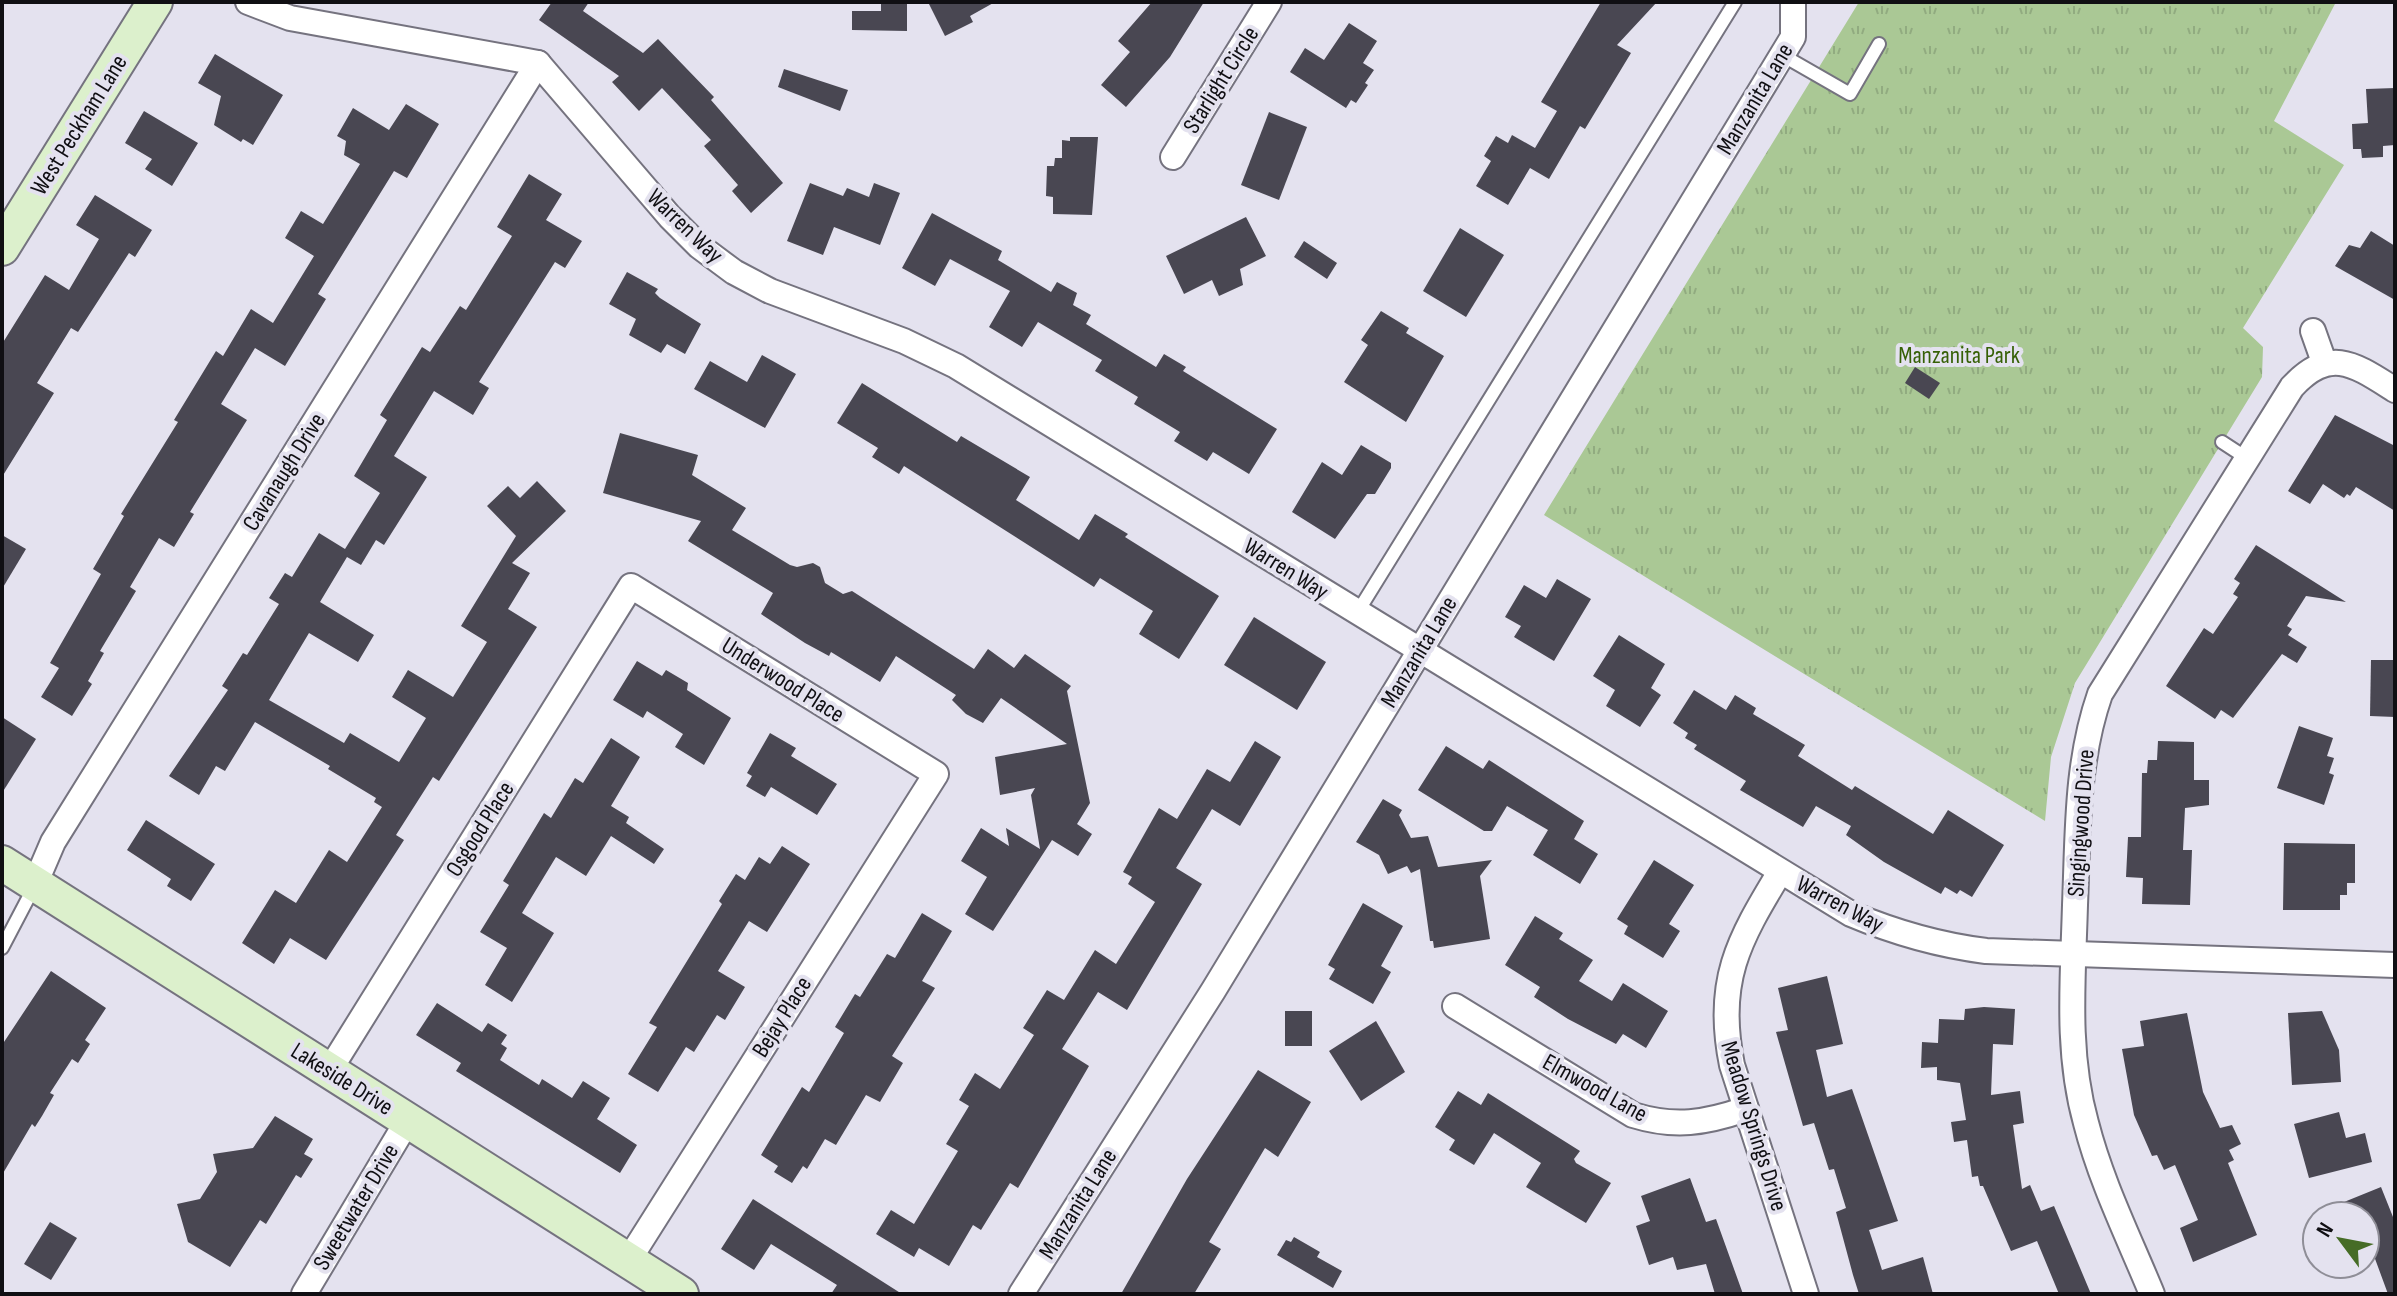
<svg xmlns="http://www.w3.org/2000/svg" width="2397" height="1296" font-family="'Sofia Sans Condensed',sans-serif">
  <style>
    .park { fill: url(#park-tufts) }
    .building { fill: #494752 }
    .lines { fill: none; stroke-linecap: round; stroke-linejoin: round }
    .lane-casing { stroke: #75737f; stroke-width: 16 }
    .street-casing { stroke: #75737f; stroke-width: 28 }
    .secondary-casing { stroke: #75737f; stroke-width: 38 }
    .lane { stroke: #fff; stroke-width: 12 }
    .street { stroke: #fff; stroke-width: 24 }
    .secondary { stroke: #dcf0cc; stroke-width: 34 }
    .labels { text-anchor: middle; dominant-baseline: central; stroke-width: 8; stroke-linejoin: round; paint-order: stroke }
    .street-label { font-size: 24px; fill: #100f13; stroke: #e4e2ef }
    .park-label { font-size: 24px; fill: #366006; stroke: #e4e2ef }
  </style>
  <defs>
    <pattern id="park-tufts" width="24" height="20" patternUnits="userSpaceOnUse" patternTransform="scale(2)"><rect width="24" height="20" fill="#aac895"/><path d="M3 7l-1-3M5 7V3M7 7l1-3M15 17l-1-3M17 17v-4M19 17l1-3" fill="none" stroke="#91ab80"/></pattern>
  </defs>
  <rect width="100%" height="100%" fill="#e4e2ef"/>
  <polygon class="park" points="1859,2 2336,2 2274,121 2344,165 2243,328 2263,347 2262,377 2075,683 2051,757 2045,821 1544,515"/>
  <g class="building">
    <polygon points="552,2 589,2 583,11 643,53 658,39 714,97 711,100 783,183 751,213 732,191 738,185 704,146 711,140 662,88 639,111 612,82 619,76 539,20"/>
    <polygon points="881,2 907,2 907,31 852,30 852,11 881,11"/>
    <polygon points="928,2 995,2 970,16 973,22 945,36"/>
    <polygon points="1152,2 1204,2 1170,57 1126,107 1101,85 1130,52 1118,41"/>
    <polygon points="1601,2 1657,2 1617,45 1631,53 1585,129 1580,126 1549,179 1530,168 1508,205 1476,186 1491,161 1484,156 1496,136 1508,143 1512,135 1535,148 1557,111 1541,102"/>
    <polygon points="1349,23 1377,41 1363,63 1374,70 1365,83 1368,85 1356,103 1351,100 1346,108 1290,72 1305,48 1324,60"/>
    <polygon points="215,54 283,95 253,145 243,139 241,142 214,125 221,96 198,83"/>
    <polygon points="784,69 848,90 840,111 778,87"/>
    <polygon points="2395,88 2395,145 2383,146 2383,157 2362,158 2361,149 2353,149 2352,124 2368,123 2366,89"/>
    <polygon points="406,104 439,124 407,178 394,171 318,294 326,299 285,366 255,348 221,404 247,420 190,512 194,514 174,547 159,538 130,587 136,591 100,651 104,653 88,681 92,684 72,716 41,697 59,668 50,663 101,574 93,569 124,516 121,514 178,422 174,420 216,351 223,356 251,309 273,323 314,256 285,238 301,211 323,224 360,164 344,155 346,141 337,136 353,108 389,130"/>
    <polygon points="144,111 198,143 172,186 145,169 152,159 125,143"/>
    <polygon points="1269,112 1307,127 1279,200 1241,185"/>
    <polygon points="1070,137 1098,137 1092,215 1053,214 1053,197 1046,196 1047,166 1054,166 1055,158 1062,158 1062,140 1070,141"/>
    <polygon points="529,174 562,194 546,220 582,241 565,268 555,262 479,382 489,388 473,415 434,391 394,456 427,477 384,545 376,540 361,565 347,557 320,602 374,635 358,662 309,633 269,700 344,743 350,733 399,762 426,718 392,697 408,670 453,697 487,642 461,626 516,536 487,506 508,486 520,498 537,481 566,511 512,563 530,573 508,609 537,627 439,781 433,777 396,835 404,840 326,960 290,938 274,964 242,943 275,890 296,903 329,850 347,862 382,807 374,802 376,798 328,769 330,766 255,722 225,771 216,766 199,795 169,776 228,690 222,686 243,653 247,655 279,604 269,598 285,573 292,577 319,533 345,549 380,493 354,476 387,420 380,415 422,347 430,352 460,306 466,310 512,236 497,227"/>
    <polygon points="810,183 843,196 847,188 869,197 874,183 900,193 880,245 834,227 823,255 787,241"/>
    <polygon points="95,195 152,230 135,257 129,253 78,332 71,328 37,383 54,393 2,477 2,344 45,275 69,290 99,239 76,225"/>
    <polygon points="932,213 1002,251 998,260 1051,292 1057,282 1077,293 1073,305 1091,315 1086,324 1156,367 1164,354 1186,367 1183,371 1277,429 1249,474 1213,452 1207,461 1174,441 1180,432 1134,404 1138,397 1095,371 1102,360 1038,322 1022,347 989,327 1010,291 950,259 935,286 902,268"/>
    <polygon points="1246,217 1266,256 1240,269 1243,285 1219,296 1212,280 1184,294 1166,256"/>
    <polygon points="1460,228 1504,255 1466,317 1423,291"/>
    <polygon points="2371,231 2395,246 2395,300 2335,266 2349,245 2360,248"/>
    <polygon points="1304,241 1337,263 1327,279 1294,257"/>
    <polygon points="627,272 658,289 655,293 660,298 701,324 685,354 667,344 661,353 629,335 636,319 609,304"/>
    <polygon points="1381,311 1409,328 1406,333 1444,356 1406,422 1344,382 1368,345 1361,340"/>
    <polygon points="762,355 796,374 765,428 694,389 710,361 747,382"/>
    <polygon points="1915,367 1940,383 1929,399 1905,383"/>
    <polygon points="862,383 957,442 961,436 1030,477 1016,500 1079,540 1095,514 1128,534 1125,537 1219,596 1179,659 1139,634 1153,611 1100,578 1094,587 904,466 899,474 872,457 878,448 837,423"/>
    <polygon points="2335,415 2395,446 2395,511 2356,487 2350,496 2347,494 2344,498 2323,484 2310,504 2288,491"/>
    <polygon points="620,433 698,455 692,475 746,508 732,530 790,565 797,567 813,563 820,567 825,583 843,594 852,591 974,669 988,649 1014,668 1025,654 1071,686 1067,691 1090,803 1077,824 1092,834 1078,856 1052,840 993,931 965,914 987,877 961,861 981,828 1009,846 1006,828 1040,849 1031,795 1035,788 1000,795 995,757 1067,744 1001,698 983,723 966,714 952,700 956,695 896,656 880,682 831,652 829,656 805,643 761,614 773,593 688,541 701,521 603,493"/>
    <polygon points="1361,445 1391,463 1391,468 1375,494 1367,494 1335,539 1292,512 1322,462 1342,475"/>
    <polygon points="2,535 26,549 2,589"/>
    <polygon points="2256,545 2346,602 2306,596 2287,626 2292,629 2288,635 2307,647 2297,663 2282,654 2233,718 2221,710 2215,719 2166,686 2204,628 2213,634 2238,597 2233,594 2240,583 2234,579"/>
    <polygon points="1557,579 1591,599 1554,661 1514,637 1521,626 1505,617 1524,585 1546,598"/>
    <polygon points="1254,617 1326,662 1297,710 1224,665"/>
    <polygon points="1619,635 1665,664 1651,688 1661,695 1640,727 1606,706 1615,690 1593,676"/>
    <polygon points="2371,660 2395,660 2395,717 2370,716"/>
    <polygon points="637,661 662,676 666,670 688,683 687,690 731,718 704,765 675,747 683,734 647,711 643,718 613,700"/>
    <polygon points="1694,690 1726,710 1735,695 1756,708 1753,714 1805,745 1798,756 1852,790 1855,786 1933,834 1948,810 2004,845 1972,897 1960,890 1957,894 1945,887 1941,894 1884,862 1846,835 1851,826 1816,806 1803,827 1740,790 1746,781 1694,749 1697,745 1685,738 1688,733 1673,723"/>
    <polygon points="2,717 36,739 2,793"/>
    <polygon points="2299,726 2333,738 2327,756 2334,758 2329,773 2334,775 2324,805 2277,788"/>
    <polygon points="770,733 796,748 791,756 837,784 817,815 771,787 765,797 746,786 752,776 747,773"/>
    <polygon points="611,738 640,757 611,806 629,817 626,823 664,849 654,864 611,836 586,876 556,857 522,913 554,933 512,1002 485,985 507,948 480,932 509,885 503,881 544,813 551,818 575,778 583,783"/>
    <polygon points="1255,741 1281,757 1240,826 1212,809 1176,868 1202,884 1127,1010 1098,992 1062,1049 1089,1066 1018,1188 1010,1183 981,1230 973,1225 949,1266 919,1248 914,1257 876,1234 891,1210 914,1224 958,1151 946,1144 969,1106 959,1100 975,1073 1000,1089 1034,1035 1023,1028 1047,990 1064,1000 1095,950 1116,964 1155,902 1128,884 1132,877 1123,872 1159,808 1177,819 1207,769 1230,782"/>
    <polygon points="2158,741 2194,742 2194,780 2209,780 2209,805 2185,808 2183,850 2192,850 2190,905 2142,904 2143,878 2126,877 2128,837 2141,837 2142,773 2147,773 2148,760 2157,760"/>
    <polygon points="1446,746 1483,769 1489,760 1584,821 1574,839 1598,854 1580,884 1533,855 1548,830 1507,806 1492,831 1484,831 1418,790"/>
    <polygon points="1383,799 1402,810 1399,815 1411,838 1428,836 1438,867 1492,860 1480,876 1490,939 1434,948 1433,941 1430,941 1420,869 1411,873 1407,866 1388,874 1379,855 1356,842"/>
    <polygon points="146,820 215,864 191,901 167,886 171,879 127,850"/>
    <polygon points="2284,843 2355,844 2355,883 2347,883 2347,895 2340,895 2340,910 2283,910"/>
    <polygon points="782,846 810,864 767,932 749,921 718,971 745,987 725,1020 717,1015 694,1052 686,1047 658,1092 628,1074 657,1027 649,1023 722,904 719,901 736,874 745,880 759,857 770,864"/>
    <polygon points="1654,860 1694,885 1669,924 1680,931 1663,958 1624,934 1628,926 1617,919"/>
    <polygon points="1363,903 1403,926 1381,966 1391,972 1373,1004 1329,979 1335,969 1328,965"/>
    <polygon points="922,913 952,931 922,981 935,988 892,1056 903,1063 880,1102 866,1095 836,1145 825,1139 807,1169 803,1166 792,1183 774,1172 778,1166 761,1155 802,1087 809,1092 844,1033 835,1027 855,994 860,997 887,954 895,958"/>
    <polygon points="1535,916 1563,933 1559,939 1593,960 1579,981 1612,1001 1623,983 1668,1011 1646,1048 1623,1034 1616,1044 1568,1019 1534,997 1540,987 1505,965"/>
    <polygon points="51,971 106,1008 85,1040 90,1044 78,1063 72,1059 50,1093 54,1095 42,1116 35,1127 32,1124 2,1175 2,1045"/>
    <polygon points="1827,976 1843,1044 1816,1050 1827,1097 1852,1089 1898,1221 1869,1230 1875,1248 1882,1270 1923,1257 1933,1294 1859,1294 1853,1275 1836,1212 1846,1208 1834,1169 1829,1170 1814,1123 1803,1126 1776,1032 1788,1030 1778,988"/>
    <polygon points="437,1003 482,1032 488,1023 507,1035 501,1044 507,1048 500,1060 539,1085 542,1079 572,1098 583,1081 610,1098 597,1119 637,1145 620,1173 456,1071 461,1063 416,1035"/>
    <polygon points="1984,1007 2015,1009 2013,1045 1993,1044 1991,1095 2020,1091 2024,1123 2013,1125 2022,1189 2030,1185 2041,1211 2054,1206 2091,1294 2059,1294 2037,1241 2011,1251 1983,1186 1980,1186 1978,1176 1972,1177 1967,1140 1954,1142 1951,1122 1966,1120 1960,1083 1937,1080 1937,1067 1921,1068 1922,1042 1938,1043 1939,1019 1964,1020 1965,1009"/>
    <rect x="1285" y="1011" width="27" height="35"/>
    <polygon points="2322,1011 2339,1050 2341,1082 2292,1085 2288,1013"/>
    <polygon points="2187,1013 2203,1092 2220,1128 2232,1125 2241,1144 2229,1150 2234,1160 2228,1163 2257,1235 2193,1262 2180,1228 2198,1220 2175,1165 2164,1170 2157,1155 2152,1156 2134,1115 2122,1049 2144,1046 2140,1021"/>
    <polygon points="1376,1021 1405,1072 1361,1101 1329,1051"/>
    <polygon points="1258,1070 1311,1102 1278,1157 1265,1148 1209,1242 1221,1249 1194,1294 1121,1294 1187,1179"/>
    <polygon points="1458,1091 1481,1105 1488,1093 1580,1151 1574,1159 1576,1163 1611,1183 1586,1223 1526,1187 1541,1163 1494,1133 1474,1165 1449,1150 1455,1140 1435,1127"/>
    <polygon points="2339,1112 2346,1138 2365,1133 2372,1162 2309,1178 2294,1124"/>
    <polygon points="275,1116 313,1139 304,1154 313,1159 301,1178 296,1175 266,1224 260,1220 230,1267 188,1242 177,1204 200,1199 217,1172 213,1154 253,1148"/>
    <polygon points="1690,1178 1706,1222 1716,1219 1743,1294 1715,1294 1706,1264 1677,1270 1673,1257 1649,1265 1636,1226 1650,1221 1641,1196"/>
    <polygon points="2381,1187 2395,1222 2395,1294 2388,1294 2374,1256 2365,1259 2365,1216 2312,1215"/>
    <polygon points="753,1199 814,1238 902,1294 831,1294 837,1285 771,1244 754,1270 721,1249"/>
    <polygon points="50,1222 77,1238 51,1280 24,1264"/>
    <polygon points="1294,1237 1320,1252 1317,1257 1342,1271 1333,1288 1277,1255 1286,1240 1291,1242"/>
  </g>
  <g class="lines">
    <defs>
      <g id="lane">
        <polyline points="1782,55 1850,94 1879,44"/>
        <polyline points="2222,442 2248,459"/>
        <polyline points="1357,613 1735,2"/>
        <polyline points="2,948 34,887"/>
      </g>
      <g id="street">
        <path d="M 248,2 L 290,18 L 538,63 L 670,217 L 699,246 L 734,272 L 770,291 L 904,341 L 956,366 L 1851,914 C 1896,933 1938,945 1986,951 L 2395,965"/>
        <polyline points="1173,157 1269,2"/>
        <polyline points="2313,331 2324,362"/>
        <path d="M 1780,872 C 1738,941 1715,982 1732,1065 L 1806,1294"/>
        <polyline points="35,884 53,842 538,63"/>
        <path d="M 1455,1006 L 1633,1115 C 1675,1128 1705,1123 1746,1109"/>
        <polyline points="329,1071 631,586 936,774 628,1261"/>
        <polyline points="304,1294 408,1120"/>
        <polyline points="1021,1294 1213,991 1773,70 1793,37 1793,2"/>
        <path d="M 2152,1294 C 2129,1238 2101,1182 2086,1123 C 2066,1052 2073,979 2075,905 C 2078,833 2076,763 2100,694 L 2292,387 C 2330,346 2354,364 2395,390"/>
      </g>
      <g id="secondary">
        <polyline points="2,248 155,2"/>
        <polyline points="2,863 681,1294"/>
      </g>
    </defs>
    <use href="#lane" class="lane-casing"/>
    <use href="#street" class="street-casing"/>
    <use href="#secondary" class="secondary-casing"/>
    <use href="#lane" class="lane"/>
    <use href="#street" class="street"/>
    <use href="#secondary" class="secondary"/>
  </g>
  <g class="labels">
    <g class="street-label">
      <text transform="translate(1221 80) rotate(-58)">Starlight Circle</text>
      <text transform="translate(1755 99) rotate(-59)">Manzanita Lane</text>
      <text transform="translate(79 125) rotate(-58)">West Peckham Lane</text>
      <text transform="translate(685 226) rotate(44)">Warren Way</text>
      <text transform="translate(284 472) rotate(-58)">Cavanaugh Drive</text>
      <text transform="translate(1286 569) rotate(32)">Warren Way</text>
      <text transform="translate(1419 652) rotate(-59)">Manzanita Lane</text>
      <text transform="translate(783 680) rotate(32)">Underwood Place</text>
      <text transform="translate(2081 823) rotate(-86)">Singingwood Drive</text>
      <text transform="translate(480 829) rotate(-58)">Osgood Place</text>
      <text transform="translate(1840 904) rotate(28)">Warren Way</text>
      <text transform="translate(782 1017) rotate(-58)">Bejay Place</text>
      <text transform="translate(342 1079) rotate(32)">Lakeside Drive</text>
      <text transform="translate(1595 1088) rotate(29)">Elmwood Lane</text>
      <text transform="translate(1754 1126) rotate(73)">Meadow Springs Drive</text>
      <text transform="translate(1078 1204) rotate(-58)">Manzanita Lane</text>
      <text transform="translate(356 1207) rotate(-59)">Sweetwater Drive</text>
    </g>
    <g class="park-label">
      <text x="1959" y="355">Manzanita Park</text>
    </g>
  </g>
  <rect width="2397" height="1296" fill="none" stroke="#100f13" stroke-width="8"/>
  <g transform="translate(2341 1240) rotate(302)"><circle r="38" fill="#e4e2ef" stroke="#8f8e97" stroke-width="2"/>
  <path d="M0-6L14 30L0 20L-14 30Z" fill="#466c26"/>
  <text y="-12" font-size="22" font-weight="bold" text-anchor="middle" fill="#100f13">N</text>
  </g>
</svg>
